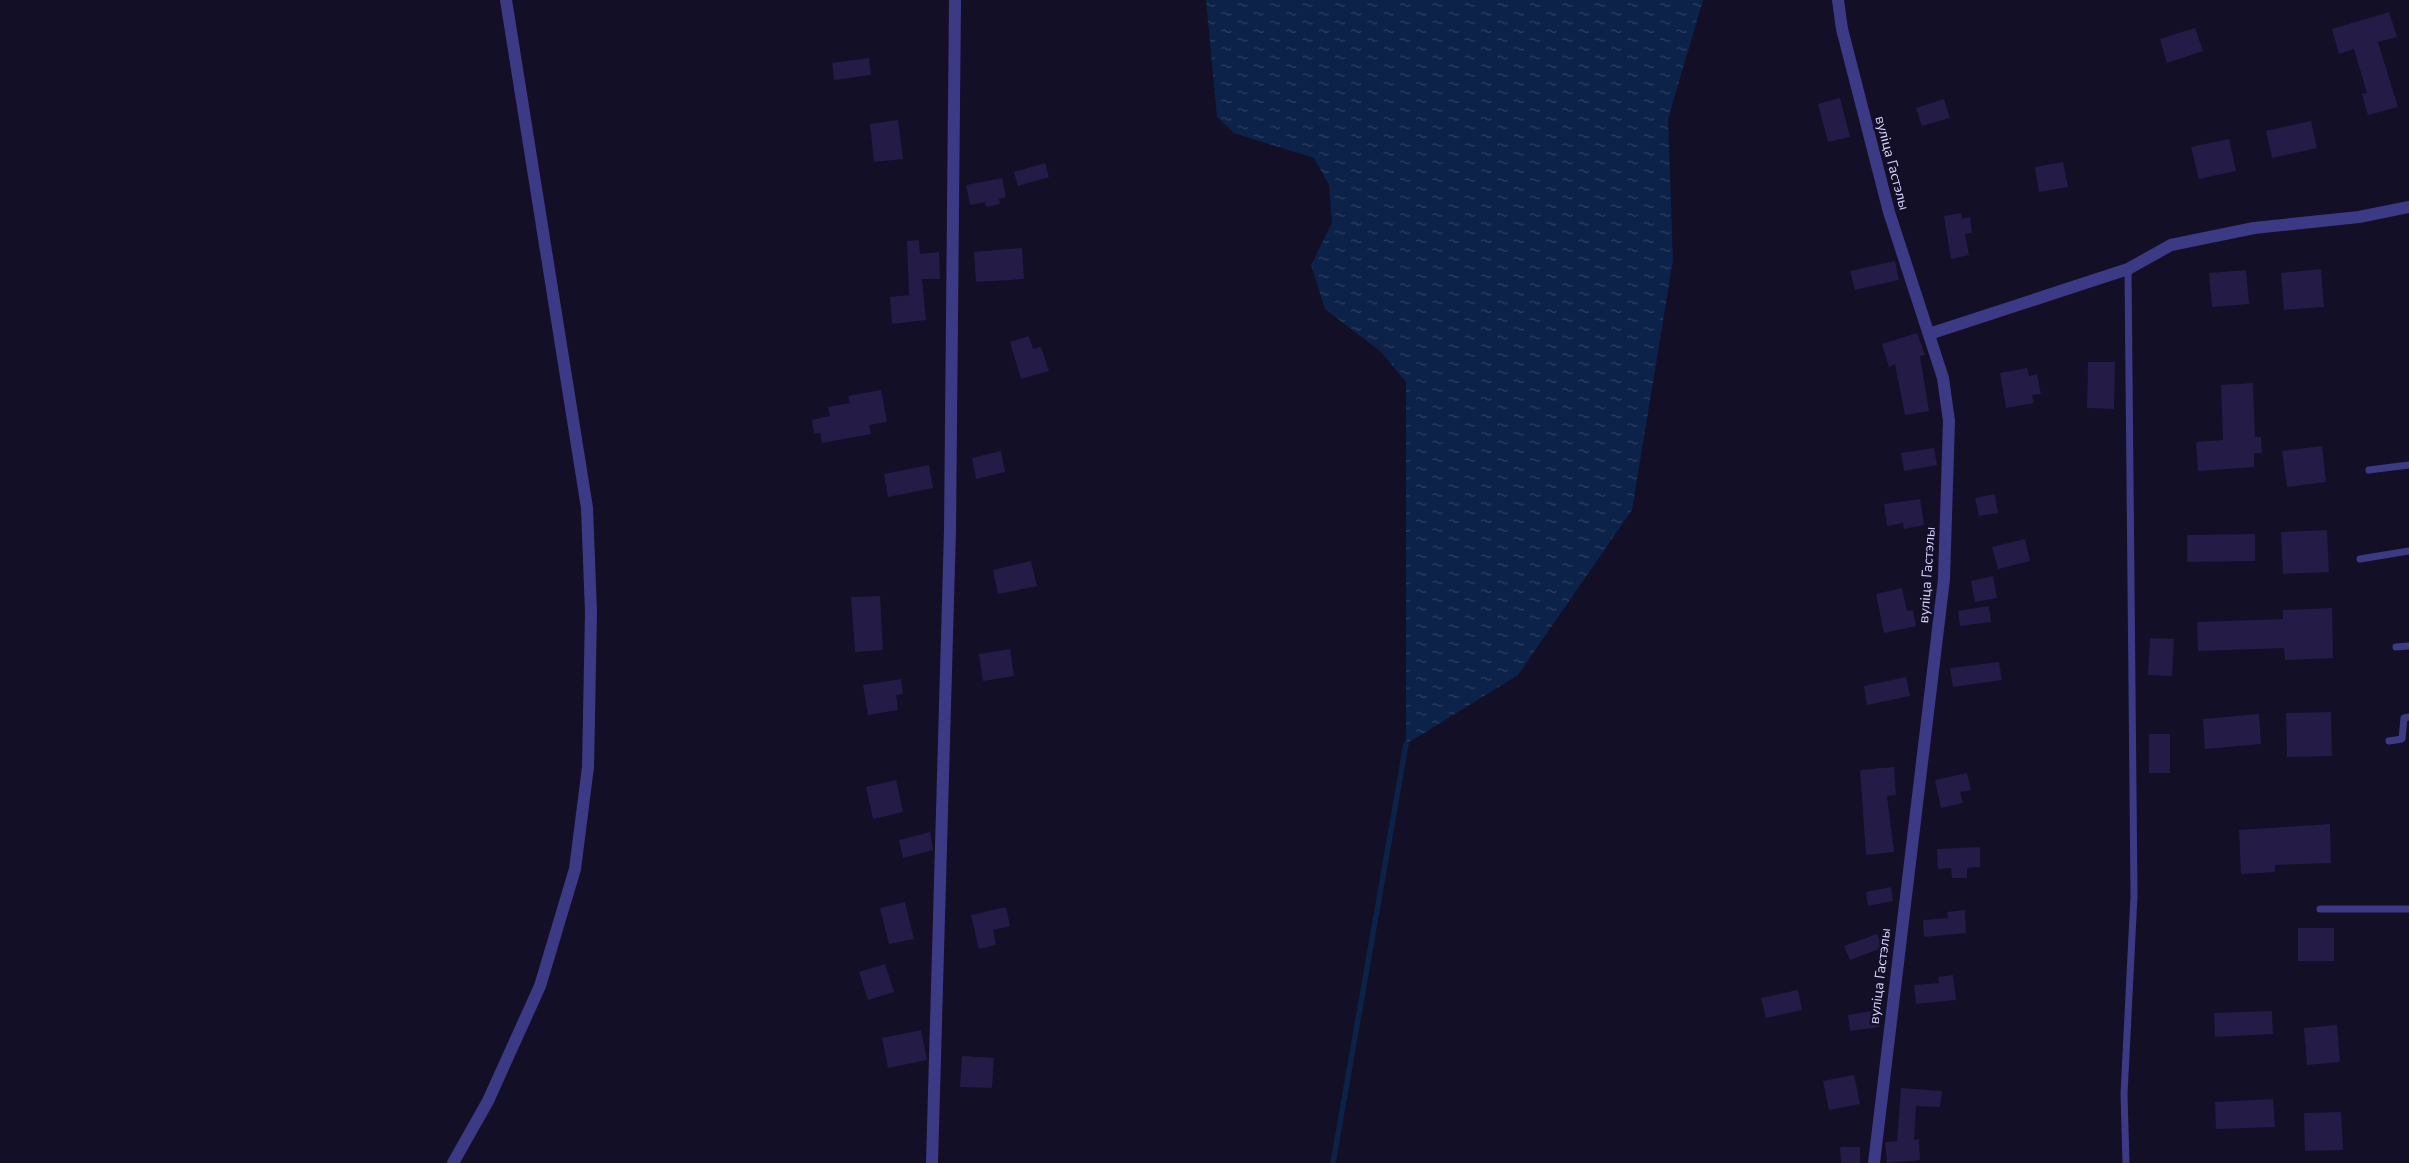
<svg xmlns="http://www.w3.org/2000/svg" width="2409" height="1163" font-family="'Nunito Sans',sans-serif">
  <style>
    .water { fill: url(#water-ripples) }
    .lines { fill: none; stroke-linecap: round; stroke-linejoin: round }
    .stream { stroke: #0c2248; stroke-width: 5.5 }
    .building { fill: #241b47 }
    .service { stroke: #3d3a85; stroke-width: 7 }
    .minor { stroke: #3d3a85; stroke-width: 12 }
    .tertiary { stroke: #3d3a85; stroke-width: 12 }
    .labels { text-anchor: middle; dominant-baseline: central; stroke-width: 5; stroke-linejoin: round; paint-order: stroke }
    .street-label { font-size: 14px; fill: #d9d4ff; stroke: #130f26 }
  </style>
  <defs>
    <pattern id="water-ripples" width="26" height="14" patternUnits="userSpaceOnUse" patternTransform="scale(1.25)"><rect width="26" height="14" fill="#0c2248"/><path d="M2 4q2-2 4 0t4 0M15 11q2-2 4 0t4 0" fill="none" stroke="#2f4163"/></pattern>
  </defs>
  <rect width="100%" height="100%" fill="#130f26"/>
  <polygon class="water" points="1206,0 1703,0 1668,119 1673,260 1632,510 1518,675 1406,744 1406,382 1381,352 1325,309 1311,265 1332,223 1329,185 1314,158 1234,133 1217,117"/>
  <g class="lines">
    <polyline class="stream" points="1333,1163 1406,744"/>
  </g>
  <g class="building">
    <polygon points="2389,12 2397,37 2378,42 2398,107 2368,115 2362,94 2367,93 2354,49 2339,54 2332,29"/>
    <polygon points="2195,28 2203,51 2167,63 2160,39"/>
    <polygon points="869,58 871,75 834,80 832,63"/>
    <polygon points="1840,98 1850,137 1828,142 1818,104"/>
    <polygon points="1944,99 1950,118 1922,126 1916,108"/>
    <polygon points="898,120 903,159 874,162 870,124"/>
    <polygon points="2311,121 2317,148 2272,158 2266,131"/>
    <polygon points="2229,139 2236,171 2199,179 2191,147"/>
    <polygon points="2063,162 2068,187 2039,192 2035,167"/>
    <polygon points="1045,163 1049,177 1018,186 1014,172"/>
    <polygon points="1002,178 1006,197 999,199 1000,204 986,207 985,202 970,205 966,185"/>
    <polygon points="1961,213 1962,219 1970,217 1972,233 1965,234 1969,255 1951,259 1944,216"/>
    <polygon points="919,240 920,254 939,252 940,279 922,279 926,320 892,324 890,297 909,295 907,241"/>
    <polygon points="1022,248 1024,279 976,282 974,252"/>
    <polygon points="1895,261 1899,280 1855,290 1850,271"/>
    <polygon points="2321,269 2324,307 2284,310 2281,273"/>
    <polygon points="2246,270 2249,304 2212,307 2209,273"/>
    <polygon points="1917,333 1925,355 1920,356 1929,411 1905,415 1895,364 1889,367 1882,344"/>
    <polygon points="1029,336 1033,349 1041,347 1049,371 1021,379 1010,342"/>
    <polygon points="2088,362 2115,362 2114,409 2087,408"/>
    <polygon points="2027,368 2029,376 2037,374 2041,394 2032,395 2034,403 2006,408 2000,373"/>
    <polygon points="2253,383 2255,437 2261,437 2262,453 2254,453 2254,467 2198,471 2196,442 2223,440 2221,385"/>
    <polygon points="881,390 887,422 869,425 871,434 822,443 820,433 814,434 812,420 830,416 828,407 850,403 848,396"/>
    <polygon points="2322,446 2326,482 2287,487 2282,451"/>
    <polygon points="1934,448 1937,465 1904,471 1901,453"/>
    <polygon points="1001,451 1005,472 976,479 972,458"/>
    <polygon points="929,465 933,488 888,497 884,474"/>
    <polygon points="1995,494 1998,513 1979,516 1975,498"/>
    <polygon points="1920,499 1924,525 1904,529 1903,523 1887,526 1884,504"/>
    <polygon points="2327,530 2329,572 2283,574 2281,532"/>
    <polygon points="2255,534 2255,561 2187,562 2187,535"/>
    <polygon points="2025,539 2030,561 1998,569 1992,547"/>
    <polygon points="1031,561 1037,586 998,594 993,570"/>
    <polygon points="1993,576 1997,598 1975,602 1971,581"/>
    <polygon points="1902,588 1907,611 1913,610 1916,626 1884,633 1876,594"/>
    <polygon points="880,596 883,650 855,652 851,597"/>
    <polygon points="1989,606 1991,622 1960,626 1958,611"/>
    <polygon points="2332,608 2333,658 2285,660 2284,648 2198,651 2197,622 2283,619 2283,610"/>
    <polygon points="2150,638 2174,639 2172,676 2148,675"/>
    <polygon points="1010,649 1014,676 983,681 979,654"/>
    <polygon points="1999,662 2002,680 1953,687 1950,668"/>
    <polygon points="1906,677 1910,696 1867,705 1864,686"/>
    <polygon points="901,679 903,694 896,695 898,710 868,715 863,685"/>
    <polygon points="2331,712 2332,756 2287,757 2286,713"/>
    <polygon points="2259,714 2261,744 2205,749 2203,719"/>
    <rect x="2149" y="734" width="21" height="39"/>
    <polygon points="1894,767 1896,795 1887,796 1894,852 1866,855 1860,770"/>
    <polygon points="1967,773 1971,790 1960,792 1963,803 1941,808 1935,780"/>
    <polygon points="896,780 903,812 873,819 866,787"/>
    <polygon points="2330,824 2331,863 2275,865 2275,872 2241,874 2239,830"/>
    <polygon points="930,832 933,850 903,858 899,840"/>
    <polygon points="1980,847 1980,867 1967,868 1967,878 1952,878 1951,868 1938,869 1937,849"/>
    <polygon points="1891,887 1893,901 1868,906 1866,892"/>
    <polygon points="905,902 914,939 889,944 880,908"/>
    <polygon points="1006,907 1010,926 993,930 996,945 979,949 971,915"/>
    <polygon points="1965,910 1966,933 1924,937 1923,920 1948,918 1947,912"/>
    <rect x="2298" y="928" width="36" height="33"/>
    <polygon points="1877,934 1882,948 1850,960 1844,946"/>
    <polygon points="885,964 894,992 868,1000 859,972"/>
    <polygon points="1953,975 1956,1000 1916,1004 1914,985 1939,983 1938,977"/>
    <polygon points="1798,990 1802,1010 1766,1018 1761,998"/>
    <polygon points="1878,1010 1880,1027 1850,1031 1848,1015"/>
    <polygon points="2272,1011 2273,1034 2215,1037 2214,1013"/>
    <polygon points="2337,1025 2340,1062 2307,1065 2304,1028"/>
    <polygon points="921,1030 927,1060 888,1068 882,1038"/>
    <polygon points="962,1056 994,1058 992,1088 960,1087"/>
    <polygon points="1854,1075 1860,1104 1829,1110 1823,1081"/>
    <polygon points="1901,1088 1942,1091 1940,1107 1916,1106 1914,1140 1919,1139 1920,1160 1887,1163 1885,1142 1897,1141"/>
    <polygon points="2273,1099 2275,1127 2216,1129 2215,1102"/>
    <polygon points="2341,1112 2343,1150 2305,1151 2304,1113"/>
    <polygon points="1840,1147 1860,1147 1860,1163 1841,1163"/>
  </g>
  <g class="lines">
    <g class="service">
      <polyline points="2369,470 2409,465"/>
      <polyline points="2360,559 2409,551"/>
      <polyline points="2396,647 2409,646"/>
      <polyline points="2389,741 2402,739 2404,718 2409,717"/>
      <polyline points="2320,909 2409,909"/>
      <polyline points="2126,1163 2124,1094 2134,896 2128,269"/>
    </g>
    <g class="minor">
      <polyline points="1838,0 1842,29 1889,212 1943,378 1949,421 1944,579 1874,1163"/>
      <polyline points="1929,334 2128,269 2171,245 2254,228 2359,217 2409,207"/>
      <polyline points="932,1163 950,530 955,0"/>
    </g>
    <polyline class="tertiary" points="453,1163 488,1101 540,986 575,869 588,767 591,612 587,508 506,0"/>
  </g>
  <g class="labels">
    <g class="street-label">
      <text transform="translate(1892 163) rotate(75)">вуліца Гастэлы</text>
      <text transform="translate(1927 575) rotate(-86)">вуліца Гастэлы</text>
      <text transform="translate(1880 976) rotate(-83)">вуліца Гастэлы</text>
    </g>
  </g>
</svg>
